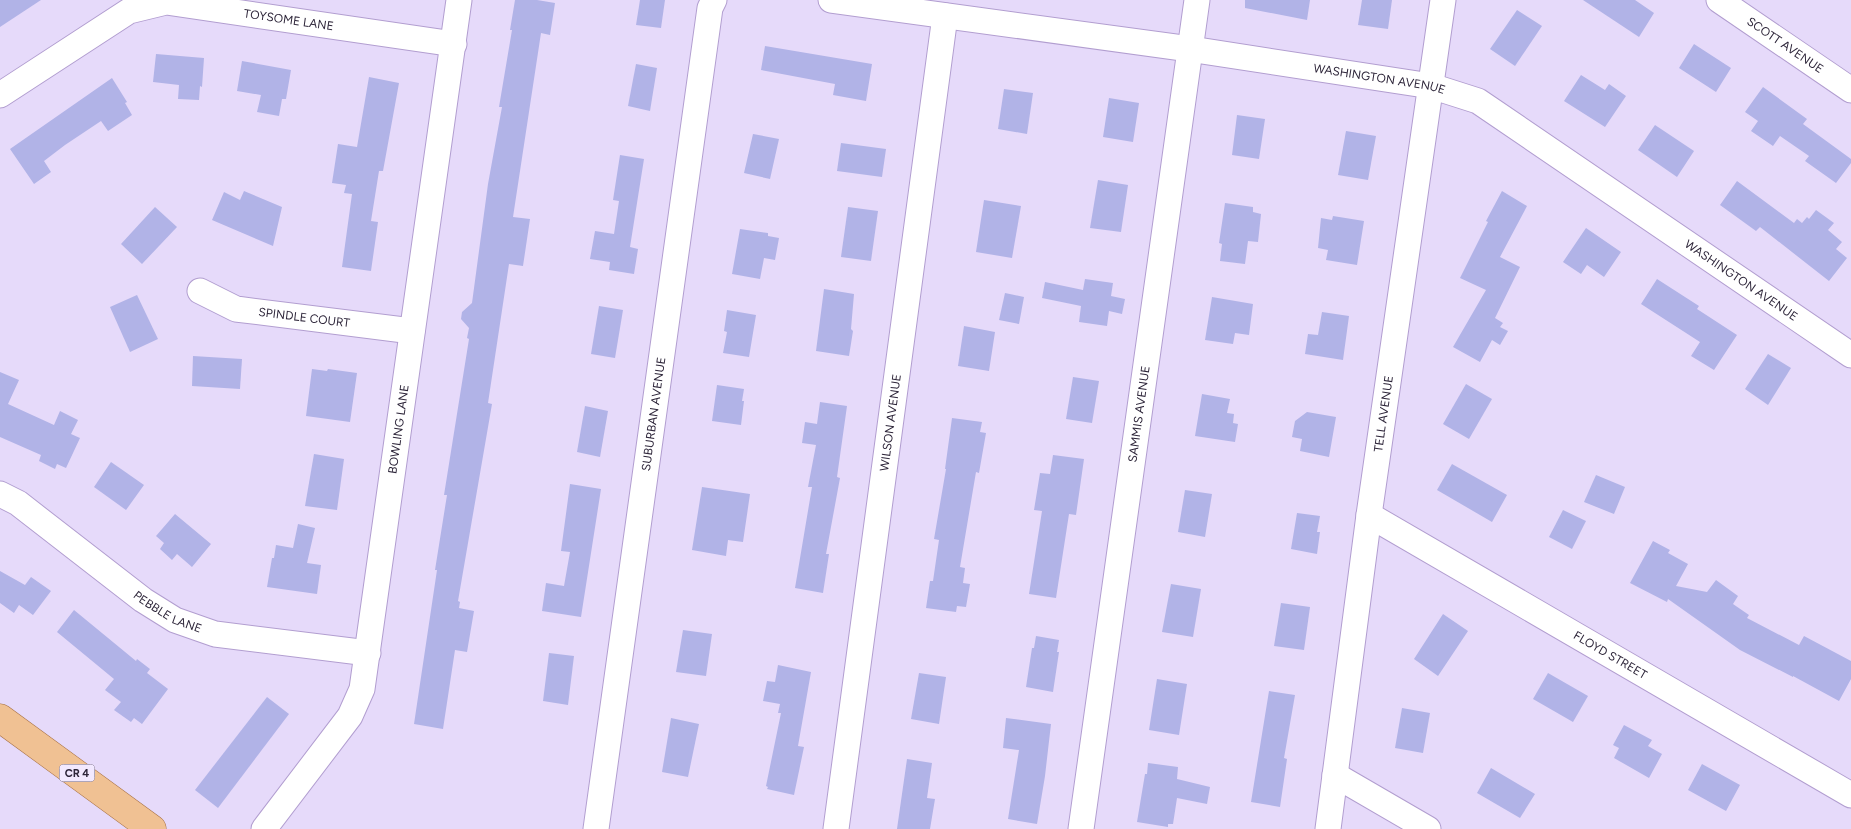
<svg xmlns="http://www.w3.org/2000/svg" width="1851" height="829" font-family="Figtree,sans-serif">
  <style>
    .building { fill: #b1b3e7 }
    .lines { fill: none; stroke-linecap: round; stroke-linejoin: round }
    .minor-casing { stroke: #b29ed0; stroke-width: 27 }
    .primary-casing { stroke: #a67045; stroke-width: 29 }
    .minor { stroke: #fff; stroke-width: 25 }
    .primary { stroke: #f0c193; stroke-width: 28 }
    .labels { text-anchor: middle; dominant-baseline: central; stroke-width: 4; stroke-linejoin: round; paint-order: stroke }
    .shield { fill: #f2e9ff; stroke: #696075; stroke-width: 1 }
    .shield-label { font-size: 11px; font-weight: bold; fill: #2e263a }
    .street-label { font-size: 12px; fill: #2e263a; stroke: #f2e9ff }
  </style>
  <rect width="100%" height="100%" fill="#e6dafa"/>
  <g class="building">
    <polygon points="0,0 41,0 0,27"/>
    <polygon points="515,0 537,0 555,3 550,35 541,33 513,217 530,219 523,266 509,264 488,403 492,404 458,601 460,602 459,608 474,611 467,652 455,650 443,729 414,724 437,570 435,570 447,495 444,495 469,339 467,338 469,328 461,319 462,312 472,303 488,184 502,107 499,107 512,30 510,30"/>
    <polygon points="640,0 665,0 661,28 636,25"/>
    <polygon points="1245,0 1310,0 1307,20 1245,8"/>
    <polygon points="1362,0 1392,0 1388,29 1358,25"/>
    <polygon points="1583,0 1635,0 1654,13 1639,37"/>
    <polygon points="1517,10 1542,26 1515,66 1490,49"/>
    <polygon points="1694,44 1731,68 1716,92 1679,68"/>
    <polygon points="765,46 872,64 866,101 833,95 835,84 761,70"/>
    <polygon points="156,54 204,58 202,87 200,86 199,100 178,99 179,85 153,82"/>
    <polygon points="242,61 291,70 286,99 282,99 279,116 257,112 261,95 237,91"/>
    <polygon points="636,64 657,68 650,111 628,106"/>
    <polygon points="1581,75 1605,90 1609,84 1626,96 1605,127 1564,101"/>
    <polygon points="369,77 399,83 383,171 379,171 371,221 378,222 371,271 342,267 352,194 344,193 346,185 332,183 338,144 357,147"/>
    <polygon points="112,78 127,102 125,103 132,115 108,131 101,121 65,145 44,161 51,172 34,184 10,149"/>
    <polygon points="1763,87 1807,119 1803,124 1851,159 1851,163 1836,183 1805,161 1809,156 1780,136 1773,146 1751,131 1758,121 1745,112"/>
    <polygon points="1004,89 1033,93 1027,134 998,129"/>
    <polygon points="1109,98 1139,103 1133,142 1103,137"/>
    <polygon points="1237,115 1265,119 1259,159 1232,155"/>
    <polygon points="1655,125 1694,151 1677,177 1638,150"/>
    <polygon points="1346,131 1376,136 1368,180 1338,175"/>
    <polygon points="753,134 779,139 770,179 744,173"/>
    <polygon points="841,143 886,149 882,177 837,171"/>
    <polygon points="620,155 644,159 630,247 638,249 634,274 609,270 610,262 590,259 595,231 614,234 619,201 613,200"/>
    <polygon points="1098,180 1128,185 1121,232 1090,228"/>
    <polygon points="1737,181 1794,223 1797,219 1802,223 1807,217 1809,219 1816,210 1834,223 1828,230 1842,242 1836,249 1847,258 1829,281 1760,227 1756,231 1720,205"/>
    <polygon points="244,191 282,207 273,246 212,220 224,192 240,200"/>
    <polygon points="1502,191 1527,206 1500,257 1520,267 1495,318 1503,323 1500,327 1508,331 1500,345 1492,340 1480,362 1453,347 1486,290 1460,278 1488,222 1486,221"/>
    <polygon points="984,200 1021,206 1012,258 976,252"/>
    <polygon points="1225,203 1253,207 1253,212 1261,214 1258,242 1248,241 1245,264 1220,261 1222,244 1219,243"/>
    <polygon points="155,207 177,227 142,264 121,244"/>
    <polygon points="848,207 878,211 871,261 841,257"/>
    <polygon points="1333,216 1364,221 1357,265 1326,260 1328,250 1318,248 1321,218 1332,220"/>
    <polygon points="1586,228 1621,252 1604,277 1587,265 1581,274 1563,262"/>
    <polygon points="740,229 768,233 768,236 779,238 775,260 764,258 760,279 732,274"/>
    <polygon points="1085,279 1113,283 1111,296 1125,299 1122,314 1109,311 1107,326 1079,322 1081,306 1042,298 1045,282 1083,290"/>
    <polygon points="1657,279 1699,306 1697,309 1737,335 1714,370 1691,356 1700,342 1641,304"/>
    <polygon points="824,289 854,294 851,329 853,331 849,356 816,351"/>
    <polygon points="1005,293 1024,297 1019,324 999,320"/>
    <polygon points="137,295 158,339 130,352 110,307"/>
    <polygon points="1212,297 1253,304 1249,335 1235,333 1233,344 1205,340"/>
    <polygon points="599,306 623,310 615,358 591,354"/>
    <polygon points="727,310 756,315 749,357 723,353 727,332 724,331"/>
    <polygon points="1322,312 1349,316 1343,360 1305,354 1308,334 1318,335"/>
    <polygon points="964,326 995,332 989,371 958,366"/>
    <polygon points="1768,354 1791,368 1768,405 1745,389"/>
    <polygon points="193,356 242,359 240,389 192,386"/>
    <polygon points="312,369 327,371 328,369 357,373 350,422 306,416"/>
    <polygon points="0,372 19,380 8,404 54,425 60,411 78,420 71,434 80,438 66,468 57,464 55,469 39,461 41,455 0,437"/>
    <polygon points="1073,377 1099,381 1092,423 1066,419"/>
    <polygon points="1466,384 1492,399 1469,439 1443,424"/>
    <polygon points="717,385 744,389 742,401 744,401 741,425 712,421"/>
    <polygon points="1202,394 1230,399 1227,413 1234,414 1233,423 1238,424 1235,442 1195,436"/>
    <polygon points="820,402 847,406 837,477 840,478 826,554 829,554 823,593 795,588 812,487 808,487 816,445 802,443 805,422 817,424"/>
    <polygon points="585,406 608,411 600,457 577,452"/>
    <polygon points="1307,412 1336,417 1329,457 1300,451 1302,439 1292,437 1295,421"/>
    <polygon points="952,418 982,422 980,432 986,433 979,473 976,472 960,567 965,568 963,583 970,584 966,607 957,606 956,612 926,608 930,581 933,581 939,540 934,539 946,469 945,469"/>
    <polygon points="314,454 344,459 337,510 305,506"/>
    <polygon points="1053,455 1084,459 1076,515 1069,514 1056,598 1029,594 1042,511 1034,510 1040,473 1050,474"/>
    <polygon points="111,462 144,485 126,510 94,487"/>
    <polygon points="1452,464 1507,495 1492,522 1437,490"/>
    <polygon points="1596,475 1625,487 1614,514 1584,502"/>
    <polygon points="570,484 601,489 581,617 542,611 546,583 564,586 570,552 561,551"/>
    <polygon points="702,487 750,494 743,542 728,540 726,556 692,550"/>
    <polygon points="1185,490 1212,494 1205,537 1178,532"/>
    <polygon points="1563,510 1586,521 1572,549 1549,537"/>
    <polygon points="1297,513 1320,516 1317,532 1320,532 1317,554 1291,549"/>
    <polygon points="175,514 211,544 192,567 177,554 172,560 160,549 164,543 156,536"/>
    <polygon points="298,524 315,528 307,563 321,565 317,594 267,587 272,558 274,558 276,545 293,548"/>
    <polygon points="1653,541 1670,550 1668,553 1688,564 1676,586 1707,592 1716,580 1738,596 1733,604 1749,615 1747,618 1799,645 1804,636 1851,661 1851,679 1839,701 1793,676 1793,677 1740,650 1668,599 1667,602 1630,583"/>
    <polygon points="0,571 25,585 31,577 51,591 33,615 19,605 14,613 0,603"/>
    <polygon points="1171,584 1201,589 1193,637 1162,632"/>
    <polygon points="1281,603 1310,607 1304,650 1274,646"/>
    <polygon points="74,610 136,661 137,659 150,669 147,673 168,689 142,724 134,718 131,722 114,710 121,702 105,690 114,679 57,632"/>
    <polygon points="1443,614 1468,631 1438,676 1414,659"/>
    <polygon points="683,630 712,634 706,676 676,672"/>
    <polygon points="1036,636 1059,640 1057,652 1059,652 1053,692 1026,687 1032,648 1034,648"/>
    <polygon points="549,653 574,656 568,705 543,701"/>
    <polygon points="778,665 811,672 798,746 804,747 794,795 767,789 768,787 766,786 781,713 778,713 780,704 763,701 767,681 775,682"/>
    <polygon points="919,673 946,677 939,724 911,719"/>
    <polygon points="1548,673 1588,696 1573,722 1533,699"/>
    <polygon points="1157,679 1187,684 1179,735 1149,730"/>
    <polygon points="1269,691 1295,695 1284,758 1287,759 1280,807 1251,802"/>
    <polygon points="267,697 289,714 218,808 195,790"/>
    <polygon points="1402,708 1430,713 1423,753 1395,748"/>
    <polygon points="671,718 699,724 688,777 662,772"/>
    <polygon points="1006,718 1051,724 1045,776 1037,824 1008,819 1019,750 1003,748"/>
    <polygon points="1624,725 1652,740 1648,746 1662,754 1649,778 1614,758 1619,748 1613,745"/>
    <polygon points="907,759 932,763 927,798 935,799 930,829 897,829"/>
    <polygon points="1148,763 1178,767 1177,779 1210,787 1207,804 1177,798 1173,824 1168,824 1168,827 1137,822 1145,774 1147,774"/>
    <polygon points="1702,764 1740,785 1726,811 1688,790"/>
    <polygon points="1491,768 1535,794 1520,818 1477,793"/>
  </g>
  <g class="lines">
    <defs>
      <g id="minor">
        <path id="s1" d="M 831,0 L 1190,49 L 1431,86 L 1478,101 L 1851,355"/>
        <path id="s2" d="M 1719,0 L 1851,90"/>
        <path id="s3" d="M 0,95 L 129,11 L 166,2 L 454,44"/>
        <path id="s4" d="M 200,291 L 236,309 L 412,331"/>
        <path id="s5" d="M 0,494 L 18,503 L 143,600 L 175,620 L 215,634 L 368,653"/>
        <path id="s6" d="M 1369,515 L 1851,795"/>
        <polyline points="1335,775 1428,829"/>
        <path id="s7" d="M 264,829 L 350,716 L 362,689 L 459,0"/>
        <path id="s8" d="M 596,829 L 710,8 L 714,0"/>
        <path id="s9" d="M 836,829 L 945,16"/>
        <path id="s10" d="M 1081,829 L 1197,0"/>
        <path id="s11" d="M 1328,829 L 1369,515 L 1443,0"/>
      </g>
      <polyline id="primary" points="0,718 152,829"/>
    </defs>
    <use href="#minor" class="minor-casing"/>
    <use href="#primary" class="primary-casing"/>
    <use href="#minor" class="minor"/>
    <use href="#primary" class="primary"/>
  </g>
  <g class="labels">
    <rect class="shield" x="59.5" y="764.5" width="35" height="17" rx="4"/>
    <g class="shield-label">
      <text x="77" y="773">CR 4</text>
    </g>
    <g class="street-label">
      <text stroke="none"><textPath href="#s3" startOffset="316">TOYSOME LANE</textPath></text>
      <text stroke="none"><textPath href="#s2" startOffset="80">SCOTT AVENUE</textPath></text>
      <text stroke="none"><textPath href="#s1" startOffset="554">WASHINGTON AVENUE</textPath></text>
      <text stroke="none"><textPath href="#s1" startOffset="974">WASHINGTON AVENUE</textPath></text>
      <text stroke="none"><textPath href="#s4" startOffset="109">SPINDLE COURT</textPath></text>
      <text stroke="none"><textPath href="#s8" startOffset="419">SUBURBAN AVENUE</textPath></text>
      <text stroke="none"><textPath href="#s10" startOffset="419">SAMMIS AVENUE</textPath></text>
      <text stroke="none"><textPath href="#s11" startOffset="419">TELL AVENUE</textPath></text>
      <text stroke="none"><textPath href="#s9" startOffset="410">WILSON AVENUE</textPath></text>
      <text stroke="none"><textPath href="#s7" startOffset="434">BOWLING LANE</textPath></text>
      <text stroke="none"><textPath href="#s5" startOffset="206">PEBBLE LANE</textPath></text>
      <text stroke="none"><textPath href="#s6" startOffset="279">FLOYD STREET</textPath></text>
    </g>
  </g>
</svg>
